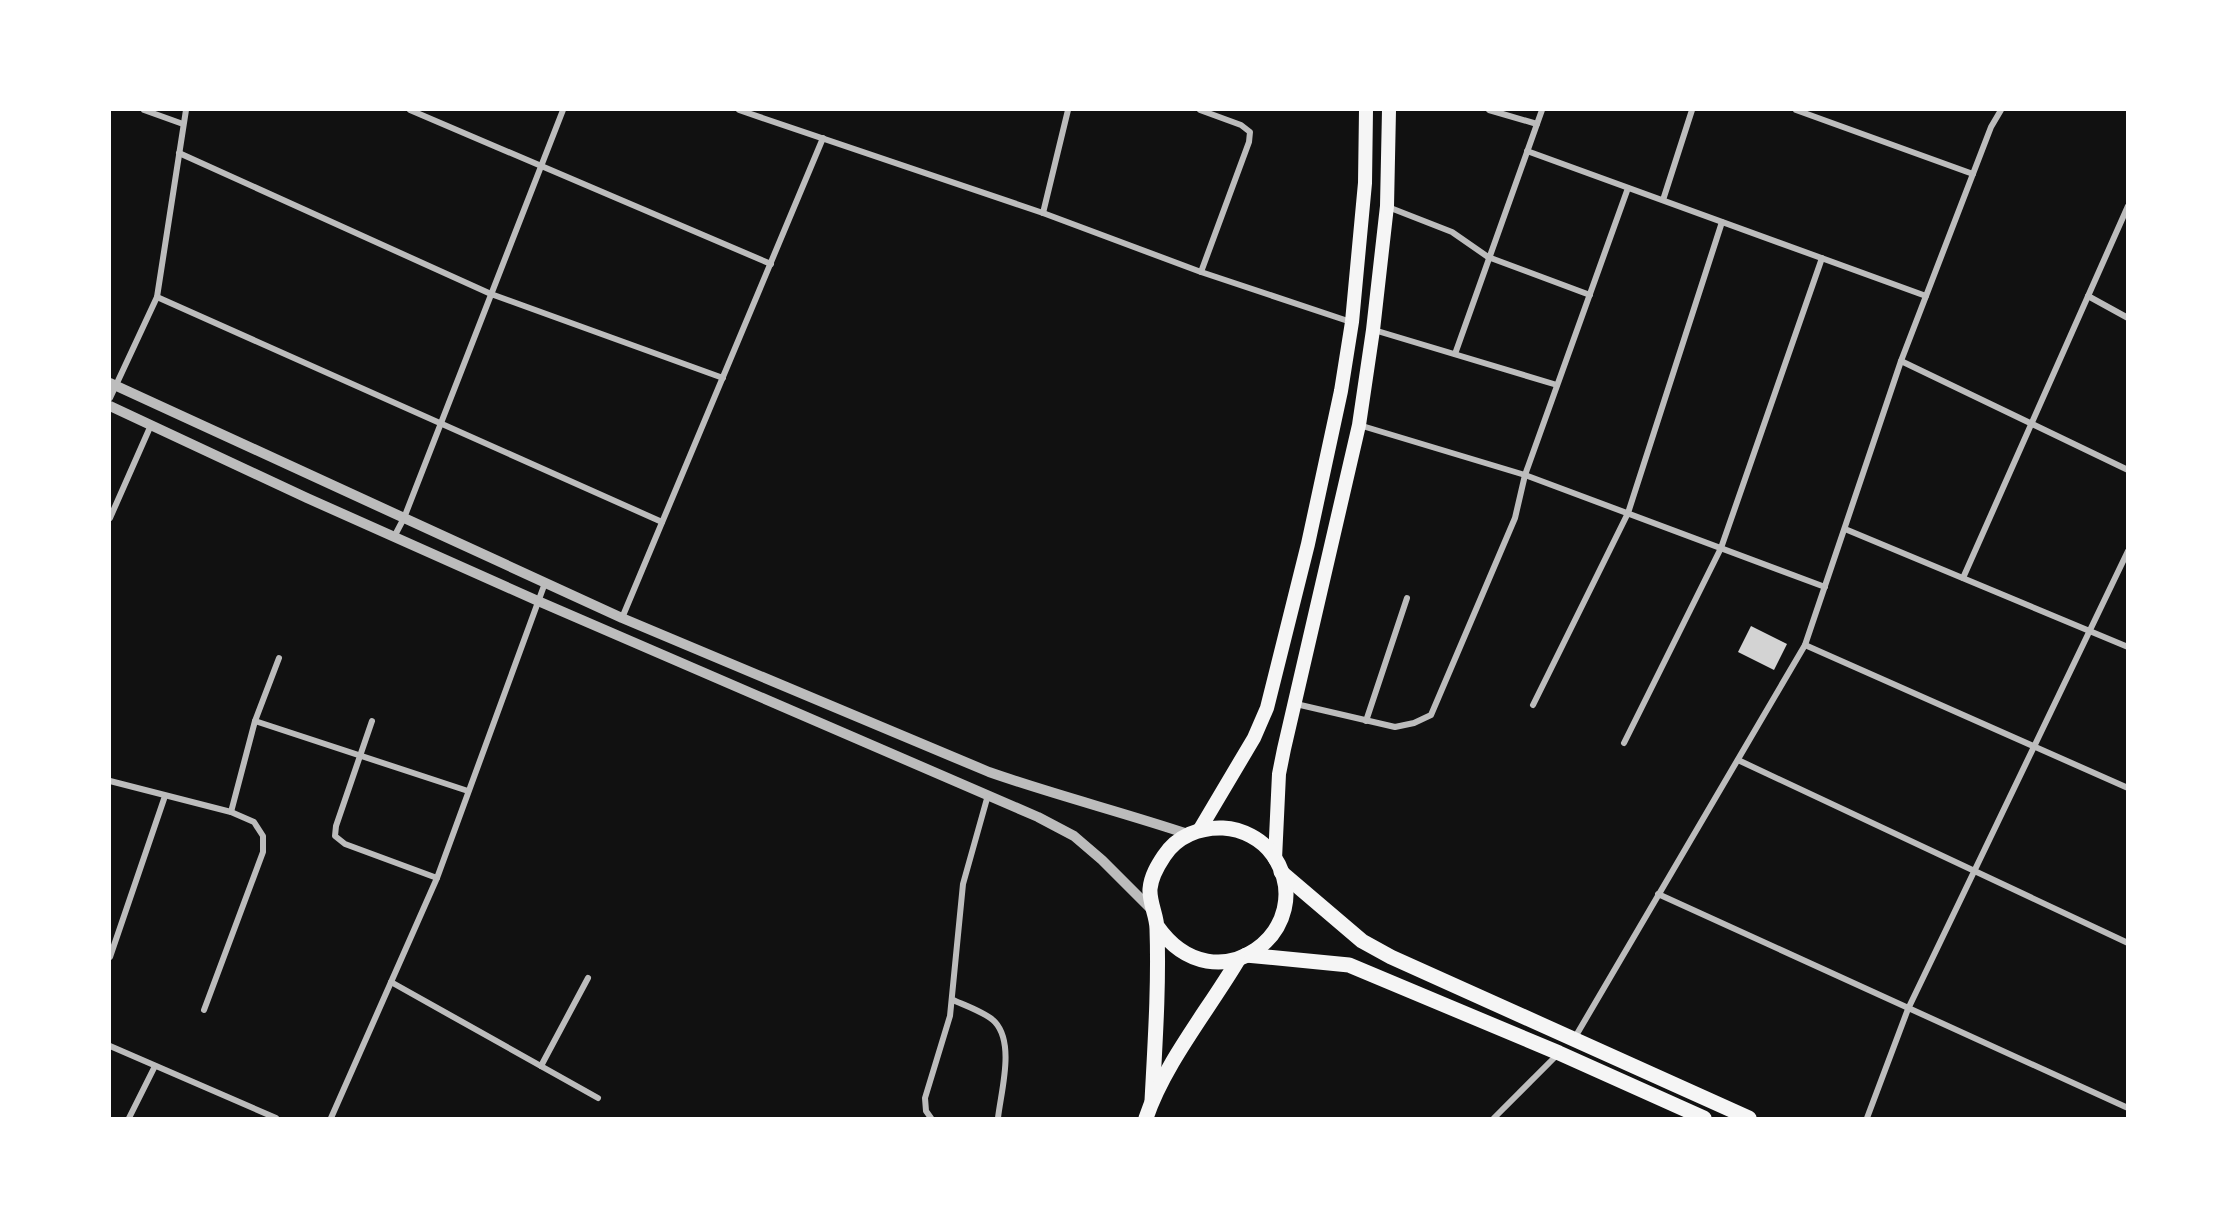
<svg xmlns="http://www.w3.org/2000/svg" width="2237" height="1228" font-family="Mulish,sans-serif">
  <style>
    .building { fill: #d3d3d3 }
    .lines { fill: none; stroke-linecap: round; stroke-linejoin: round }
    .minor { stroke: #bcbcbc; stroke-width: 6 }
    .tertiary { stroke: #bcbcbc; stroke-width: 10 }
    .primary { stroke: #f5f5f5; stroke-width: 14 }
    .trunk { stroke: #f5f5f5; stroke-width: 15 }
  </style>
  <rect width="100%" height="100%" fill="#111"/>
  <polygon class="building" points="1751,626 1787,644 1774,670 1738,652"/>
  <g class="lines">
    <g class="minor">
      <polyline points="144,110 183,124"/>
      <polyline points="410,110 771,264"/>
      <polyline points="739,110 1043,213 1201,272 1351,322"/>
      <polyline points="1200,110 1241,125 1250,132 1249,142 1201,272"/>
      <polyline points="1489,110 1537,124"/>
      <polyline points="1796,110 1973,174"/>
      <polyline points="1527,151 1926,296"/>
      <polyline points="179,153 491,294 723,378"/>
      <polyline points="1663,200 1692,110"/>
      <polyline points="1388,207 1452,232 1488,257 1590,295"/>
      <polyline points="1043,213 1068,110"/>
      <polyline points="2088,296 2128,318"/>
      <polyline points="157,297 662,522"/>
      <polyline points="1374,330 1557,385"/>
      <polyline points="1455,354 1542,110"/>
      <polyline points="1901,361 2128,470"/>
      <polyline points="110,398 157,297 186,110"/>
      <polyline points="1359,425 1525,475 1825,587"/>
      <polyline points="110,518 151,425"/>
      <polyline points="1845,529 2128,647"/>
      <polyline points="394,537 404,518 563,110"/>
      <polyline points="1963,578 2128,206"/>
      <polyline points="622,618 823,138"/>
      <polyline points="1805,645 2128,788"/>
      <polyline points="1296,704 1395,727 1414,723 1431,715 1515,518 1525,475 1628,188"/>
      <polyline points="1533,705 1628,513 1722,222"/>
      <polyline points="255,721 468,791"/>
      <polyline points="372,721 336,826 335,836 345,844 437,878"/>
      <polyline points="1366,721 1407,598"/>
      <polyline points="1624,743 1721,548 1822,258"/>
      <polyline points="1738,760 2128,943"/>
      <polyline points="110,781 231,812 254,822 263,836 263,852 204,1010"/>
      <polyline points="231,812 255,721 279,658"/>
      <polyline points="1658,894 2128,1108"/>
      <polyline points="110,957 165,796"/>
      <polyline points="391,982 598,1098"/>
      <path d="M 953,1000 C 964,1005 987,1013 995,1022 C 1015,1044 1001,1091 998,1118"/>
      <polyline points="1574,1039 1805,645 1901,361 1991,127 2001,110"/>
      <polyline points="110,1046 276,1118"/>
      <polyline points="541,1066 588,978"/>
      <polyline points="129,1118 155,1066"/>
      <polyline points="331,1118 437,878 545,583"/>
      <polyline points="931,1118 926,1111 925,1098 950,1016 963,884 988,795"/>
      <polyline points="1494,1118 1559,1053"/>
      <polyline points="1867,1118 1908,1009 2128,551"/>
    </g>
    <g class="tertiary">
      <path d="M 110,383 L 622,618 L 989,772 C 1055,795 1122,812 1188,834"/>
      <polyline points="110,406 307,498 538,601 1038,817 1074,836 1102,860 1153,911"/>
    </g>
    <g class="primary">
      <polyline points="1200,829 1254,738 1267,708 1308,544 1341,391 1352,322 1365,183 1366,110"/>
      <polyline points="1275,859 1279,774 1284,749 1359,425 1373,330 1387,206 1389,110"/>
    </g>
    <g class="trunk">
      <polyline points="1281,872 1362,941 1391,957 1749,1118"/>
      <polyline points="1246,955 1349,965 1559,1053 1704,1118"/>
      <path d="M 1152,1101 C 1155,1044 1159,986 1157,929 C 1157,916 1149,902 1150,889 C 1151,876 1158,865 1164,856 C 1177,836 1200,827 1223,828 C 1242,829 1262,839 1273,855 C 1323,928 1216,1011 1157,926"/>
      <path d="M 1146,1118 C 1164,1064 1209,1009 1238,960"/>
    </g>
  </g>
  <rect width="2237" height="1228" fill="none" stroke="#ffffff" stroke-width="222"/>
</svg>
